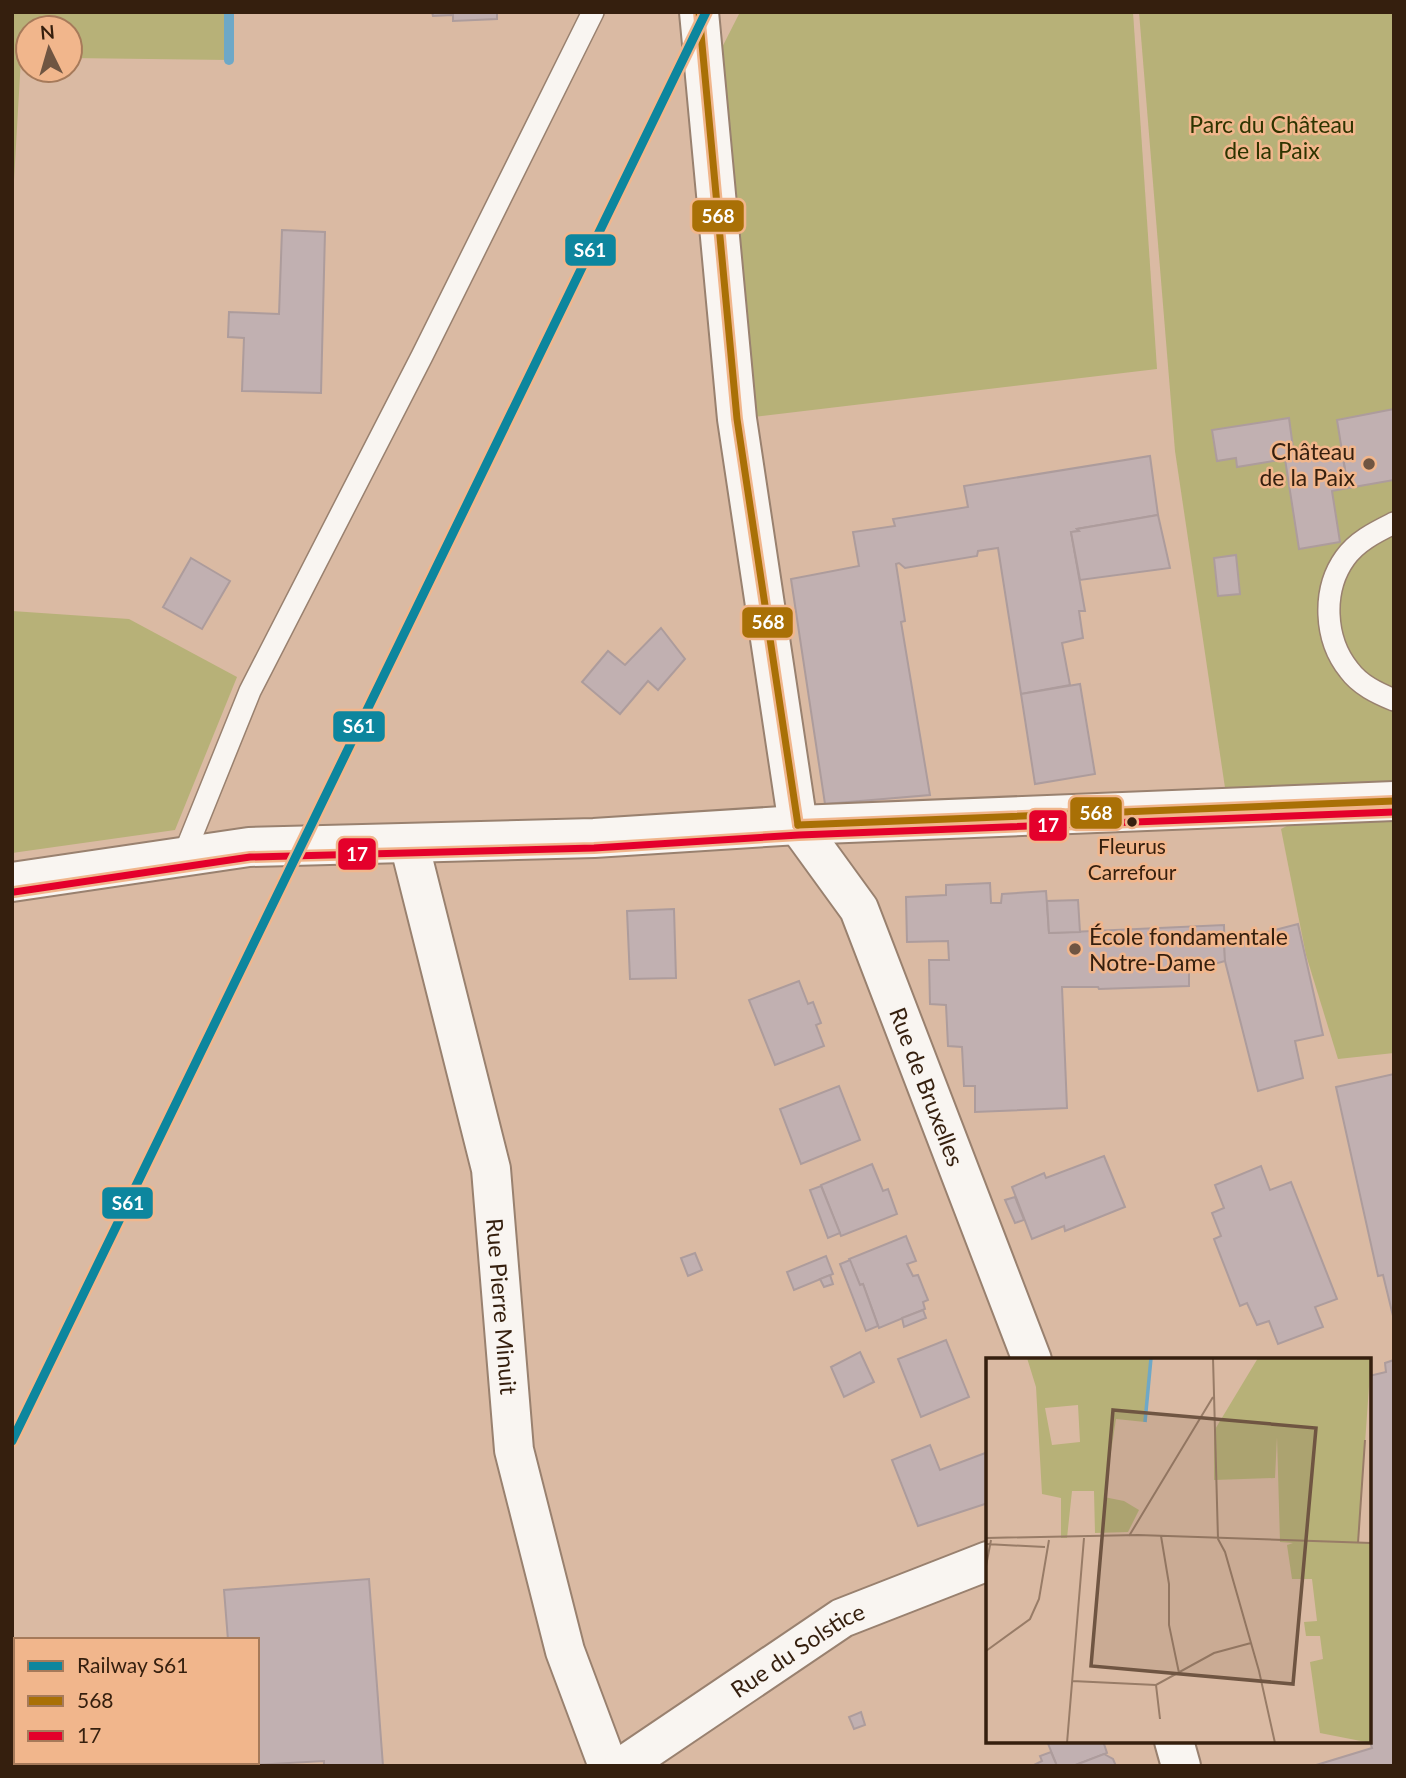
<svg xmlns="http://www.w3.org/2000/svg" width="1406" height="1778" font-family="Lato,sans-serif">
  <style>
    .green { fill: #b7b178 }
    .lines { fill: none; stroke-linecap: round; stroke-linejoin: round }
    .stream { stroke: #6ea8c7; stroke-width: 10 }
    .building { fill: #c1b0b1; stroke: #ad9c9c; stroke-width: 2 }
    .service-casing { stroke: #99816f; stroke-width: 24 }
    .minor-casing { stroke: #99816f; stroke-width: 42 }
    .tertiary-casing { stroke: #99816f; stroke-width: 42 }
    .service { stroke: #f9f5f1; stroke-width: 21 }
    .minor { stroke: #f9f5f1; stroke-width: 38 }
    .tertiary { stroke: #f9f5f1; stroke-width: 38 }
    .bus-1-casing { stroke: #f1b68c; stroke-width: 12 }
    .bus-2-casing { stroke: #f1b68c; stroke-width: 12 }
    .bus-1 { stroke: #a97006; stroke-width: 7 }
    .bus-2 { stroke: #e4002b; stroke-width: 7 }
    .rail-1-casing { stroke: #f1b68c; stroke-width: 14 }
    .rail-1 { stroke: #0d869e; stroke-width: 9 }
    .poi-dot { fill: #6f5542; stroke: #f1b68c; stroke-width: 2.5 }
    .bus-dot { fill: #351f0e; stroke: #f1b68c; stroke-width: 2.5 }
    .labels { text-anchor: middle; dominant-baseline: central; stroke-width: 5; stroke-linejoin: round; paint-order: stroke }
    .bus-label { font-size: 21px; fill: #351f0e; stroke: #f1b68c }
    .park-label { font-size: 23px; fill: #2d3400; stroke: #f1b68c }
    .poi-label { font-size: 23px; fill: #351f0e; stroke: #f1b68c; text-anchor: end }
    .street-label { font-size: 23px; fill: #351f0e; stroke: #f1b68c }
    .inset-river { fill: none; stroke: #6ea8c7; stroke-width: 3.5 }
    .inset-road { fill: none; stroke: #987c67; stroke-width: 2 }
    .view { fill: #6f5542; fill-opacity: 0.15; stroke: #6f5542; stroke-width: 3.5 }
    .inset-edge { fill: none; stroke: #351f0e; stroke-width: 3.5 }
    .line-badge { stroke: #f1b68c; stroke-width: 2.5 }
    .badge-label { font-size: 19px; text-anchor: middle; font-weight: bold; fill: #fff }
  </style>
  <rect width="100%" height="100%" fill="#dabaa3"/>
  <g class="green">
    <polygon points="12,12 229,12 229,60 70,58 70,28 28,28 28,57 21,58 12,215"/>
    <polygon points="740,12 1133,12 1157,369 737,419 705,81"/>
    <polygon points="1139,12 1394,12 1394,799 1228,808 1175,451"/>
    <polygon points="12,611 129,619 237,677 175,830 12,853"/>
    <polygon points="1394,801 1394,1053 1338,1059 1306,955 1281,829 1329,804"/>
  </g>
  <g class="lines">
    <polyline class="stream" points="229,60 229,12"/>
  </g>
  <g class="building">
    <polygon points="432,12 497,12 497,19 453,21 453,15 433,16"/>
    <polygon points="282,230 325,232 321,393 242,391 244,338 228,337 229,312 279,314"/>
    <polygon points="1394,409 1394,480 1348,488 1337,420"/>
    <polygon points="1289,418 1294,455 1341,447 1348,488 1332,491 1340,542 1299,549 1285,459 1237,467 1236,458 1217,461 1212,430"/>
    <polygon points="1150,456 1158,515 1077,529 1079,531 1071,532 1085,611 1079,611 1083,638 1062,643 1070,685 1021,694 998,548 978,551 977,556 905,568 899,563 896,564 905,621 901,622 930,795 825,804 791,579 859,566 853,532 895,526 893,519 968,507 964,486"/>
    <polygon points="1158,515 1170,568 1080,580 1071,532 1079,531 1077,529"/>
    <polygon points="1236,555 1240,594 1218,596 1214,558"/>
    <polygon points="191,558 230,581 202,629 163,607"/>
    <polygon points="661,628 685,659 658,690 648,681 620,714 582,682 608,651 625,665"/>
    <polygon points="1080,684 1095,774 1035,784 1021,694"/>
    <polygon points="990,883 991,903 1001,903 1002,894 1046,891 1049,933 1224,925 1225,961 1189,971 1189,986 1099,989 1098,987 1062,987 1067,1108 975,1112 975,1086 964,1086 962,1047 948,1046 946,1005 930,1004 929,960 949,960 948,941 907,942 906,897 946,895 946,885"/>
    <polygon points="1078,900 1080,932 1049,933 1047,901"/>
    <polygon points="674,909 676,978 630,979 627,911"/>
    <polygon points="1298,924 1323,1035 1295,1041 1303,1078 1258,1091 1225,961 1224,943"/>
    <polygon points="799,981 808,1004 813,1002 821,1023 816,1025 824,1046 775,1065 749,1000"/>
    <polygon points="1394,1074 1394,1320 1383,1275 1378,1276 1336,1087"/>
    <polygon points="839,1086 860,1140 801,1164 780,1109"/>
    <polygon points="1104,1156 1125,1207 1065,1231 1064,1226 1032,1239 1012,1187 1044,1173 1046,1178"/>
    <polygon points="872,1164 883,1191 888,1189 897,1214 841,1236 821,1185"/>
    <polygon points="1261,1166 1270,1190 1291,1182 1337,1299 1315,1307 1323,1327 1278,1344 1269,1321 1257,1325 1247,1303 1240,1306 1214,1239 1221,1236 1212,1213 1224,1208 1215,1185"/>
    <polygon points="821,1186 840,1233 828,1238 810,1190"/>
    <polygon points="1015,1197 1024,1220 1015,1223 1005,1200"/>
    <polygon points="906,1236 916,1261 907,1264 913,1276 918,1275 928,1300 923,1302 925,1309 879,1328 863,1284 860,1285 849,1259"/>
    <polygon points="695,1253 702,1270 688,1276 681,1258"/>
    <polygon points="826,1256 833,1274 794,1290 787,1272"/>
    <polygon points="850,1260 860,1285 863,1284 878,1326 866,1331 840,1264"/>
    <polygon points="830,1275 833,1284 824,1287 820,1279"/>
    <polygon points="923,1310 926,1318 904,1327 902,1318"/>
    <polygon points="946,1340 969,1397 921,1417 898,1359"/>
    <polygon points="860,1352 874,1382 844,1397 831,1367"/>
    <polygon points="1394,1360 1394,1766 1313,1766 1372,1748 1369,1738 1369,1376 1386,1372 1385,1363"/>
    <polygon points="930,1445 940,1470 988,1452 988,1503 918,1526 892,1460"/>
    <polygon points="369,1579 383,1766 324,1766 324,1761 237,1766 237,1762 257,1762 257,1640 228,1640 224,1590"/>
    <polygon points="861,1712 865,1725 854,1729 849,1717"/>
    <polygon points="1047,1741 1103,1741 1107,1753 1073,1766 1057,1766"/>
    <polygon points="1051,1752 1057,1766 1032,1766 1042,1761 1040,1756"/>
    <polygon points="1104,1754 1113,1759 1116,1766 1073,1766"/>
  </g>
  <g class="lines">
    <defs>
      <g id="service">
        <path d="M 1394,523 C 1376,532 1357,541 1345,558 C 1322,590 1324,639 1349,670 C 1360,685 1377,693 1394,700"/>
        <polyline points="183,857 250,691 422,356 593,12"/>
      </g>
      <g id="minor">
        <path id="s1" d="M 798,825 L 859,909 L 1032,1360"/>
        <path id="s2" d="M 409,843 L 491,1169 L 514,1450 L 565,1651 L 608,1766"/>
        <polyline points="1174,1741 1181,1766"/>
        <path id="s3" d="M 623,1766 L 842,1618 L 988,1561"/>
      </g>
      <g id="tertiary">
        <polyline points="699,12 737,419 798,825"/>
        <polyline points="12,882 249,847 594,838 798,825 1394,801"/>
      </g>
    </defs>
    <use href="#service" class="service-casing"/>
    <use href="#minor" class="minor-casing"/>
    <use href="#tertiary" class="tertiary-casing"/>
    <use href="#service" class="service"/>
    <use href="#minor" class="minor"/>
    <use href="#tertiary" class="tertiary"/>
    <defs>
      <g id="bus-1">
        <polyline points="699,12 737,419 798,825"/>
        <polyline points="798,825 1394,801"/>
      </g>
      <polyline id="bus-2" points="14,892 250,857 594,848 799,835 1394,812"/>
    </defs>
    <use href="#bus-1" class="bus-1-casing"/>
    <use href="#bus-2" class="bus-2-casing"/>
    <use href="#bus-1" class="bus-1"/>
    <use href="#bus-2" class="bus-2"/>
    <defs>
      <polyline id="rail-1" points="12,1441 706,12"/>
    </defs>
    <use href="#rail-1" class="rail-1-casing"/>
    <use href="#rail-1" class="rail-1"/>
  </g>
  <g class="poi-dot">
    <circle cx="1369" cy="464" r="7"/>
    <circle cx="1075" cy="949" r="7"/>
  </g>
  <circle class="bus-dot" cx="1132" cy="822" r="6"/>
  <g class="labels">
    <g class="bus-label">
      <text x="1132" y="845">Fleurus<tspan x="1132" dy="26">Carrefour</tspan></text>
    </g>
    <g class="park-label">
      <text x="1272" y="124">Parc du Château<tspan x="1272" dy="26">de la Paix</tspan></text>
    </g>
    <g class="poi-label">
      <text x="1355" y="451">Château<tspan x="1355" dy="26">de la Paix</tspan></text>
      <text x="1089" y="936" text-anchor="start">École fondamentale<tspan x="1089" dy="26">Notre-Dame</tspan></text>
    </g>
    <g class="street-label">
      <text stroke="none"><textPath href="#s1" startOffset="294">Rue de Bruxelles</textPath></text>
      <text stroke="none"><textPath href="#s2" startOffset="474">Rue Pierre Minuit</textPath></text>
      <text stroke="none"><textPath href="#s3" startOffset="210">Rue du Solstice</textPath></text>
    </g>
  </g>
  <g transform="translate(986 1358)">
    <rect width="385" height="385" fill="#dabaa3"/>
    <path d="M 41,0 L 165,0 L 159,64 L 130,61 L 118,139 L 138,143 L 153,152 L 142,174 L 109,175 L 108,133 L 86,133 L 81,180 L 75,180 L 75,140 L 56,136 L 50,29 ZM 92,47 L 94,84 L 66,87 L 59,50 ZM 272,0 L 385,0 L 372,185 L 385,185 L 385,385 L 334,375 L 324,304 L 337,301 L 334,278 L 320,278 L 318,264 L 331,263 L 326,221 L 306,221 L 301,187 L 307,185 L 294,184 L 291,79 L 289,120 L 228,122 L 228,73 Z" fill="#b7b178" fill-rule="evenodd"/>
    <path class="inset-river" d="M 159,64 L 165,0"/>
    <path class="inset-road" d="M 227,0 L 232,181 L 239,194 L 273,313 L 289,385M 143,178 L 227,39M 175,178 L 183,226 L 183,267 L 193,315M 0,180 L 152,177 L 385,185M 372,185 L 379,82M 0,186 L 59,189M 0,208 L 5,182M 0,293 L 44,261 L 53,241 L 63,182M 86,323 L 170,327 L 228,295 L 265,285M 170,327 L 174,361M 81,385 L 98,180"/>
    <path class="view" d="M 127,52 L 330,70 L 307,326 L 105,308 Z"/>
    <rect width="385" height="385" class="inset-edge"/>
  </g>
  <g class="line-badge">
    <rect x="691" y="199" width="54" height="34" rx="7" fill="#a97006"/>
    <rect x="564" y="233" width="53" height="34" rx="7" fill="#0d869e"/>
    <rect x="741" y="606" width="53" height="33" rx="7" fill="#a97006"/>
    <rect x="332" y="710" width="54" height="33" rx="7" fill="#0d869e"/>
    <rect x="1069" y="796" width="54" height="34" rx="7" fill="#a97006"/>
    <rect x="1028" y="809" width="40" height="33" rx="7" fill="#e4002b"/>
    <rect x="337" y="837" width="40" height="34" rx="7" fill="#e4002b"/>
    <rect x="101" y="1186" width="53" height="34" rx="7" fill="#0d869e"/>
  </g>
  <g class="badge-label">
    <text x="718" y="223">568</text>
    <text x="590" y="257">S61</text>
    <text x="768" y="629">568</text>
    <text x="359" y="733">S61</text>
    <text x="1096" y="820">568</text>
    <text x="1048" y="832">17</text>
    <text x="357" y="861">17</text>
    <text x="128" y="1210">S61</text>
  </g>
  <rect width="1406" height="1778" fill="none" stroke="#351f0e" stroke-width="28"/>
  <rect x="14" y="1638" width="245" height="126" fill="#f1b68c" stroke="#a67a5a" stroke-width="2"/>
  <rect x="28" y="1661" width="35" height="10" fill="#0d869e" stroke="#a67a5a" stroke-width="2"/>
  <text x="77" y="1673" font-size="21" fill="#351f0e">Railway S61</text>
  <rect x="28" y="1696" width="35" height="10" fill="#a97006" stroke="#a67a5a" stroke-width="2"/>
  <text x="77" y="1708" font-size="21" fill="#351f0e">568</text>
  <rect x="28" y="1731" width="35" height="10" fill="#e4002b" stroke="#a67a5a" stroke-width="2"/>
  <text x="77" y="1743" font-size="21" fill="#351f0e">17</text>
  <g transform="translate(49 49) rotate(355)"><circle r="33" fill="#f1b68c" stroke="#a67a5a" stroke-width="2"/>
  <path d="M0-5L12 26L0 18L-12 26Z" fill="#6f5542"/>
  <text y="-10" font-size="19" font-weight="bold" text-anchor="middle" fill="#351f0e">N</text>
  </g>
</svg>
